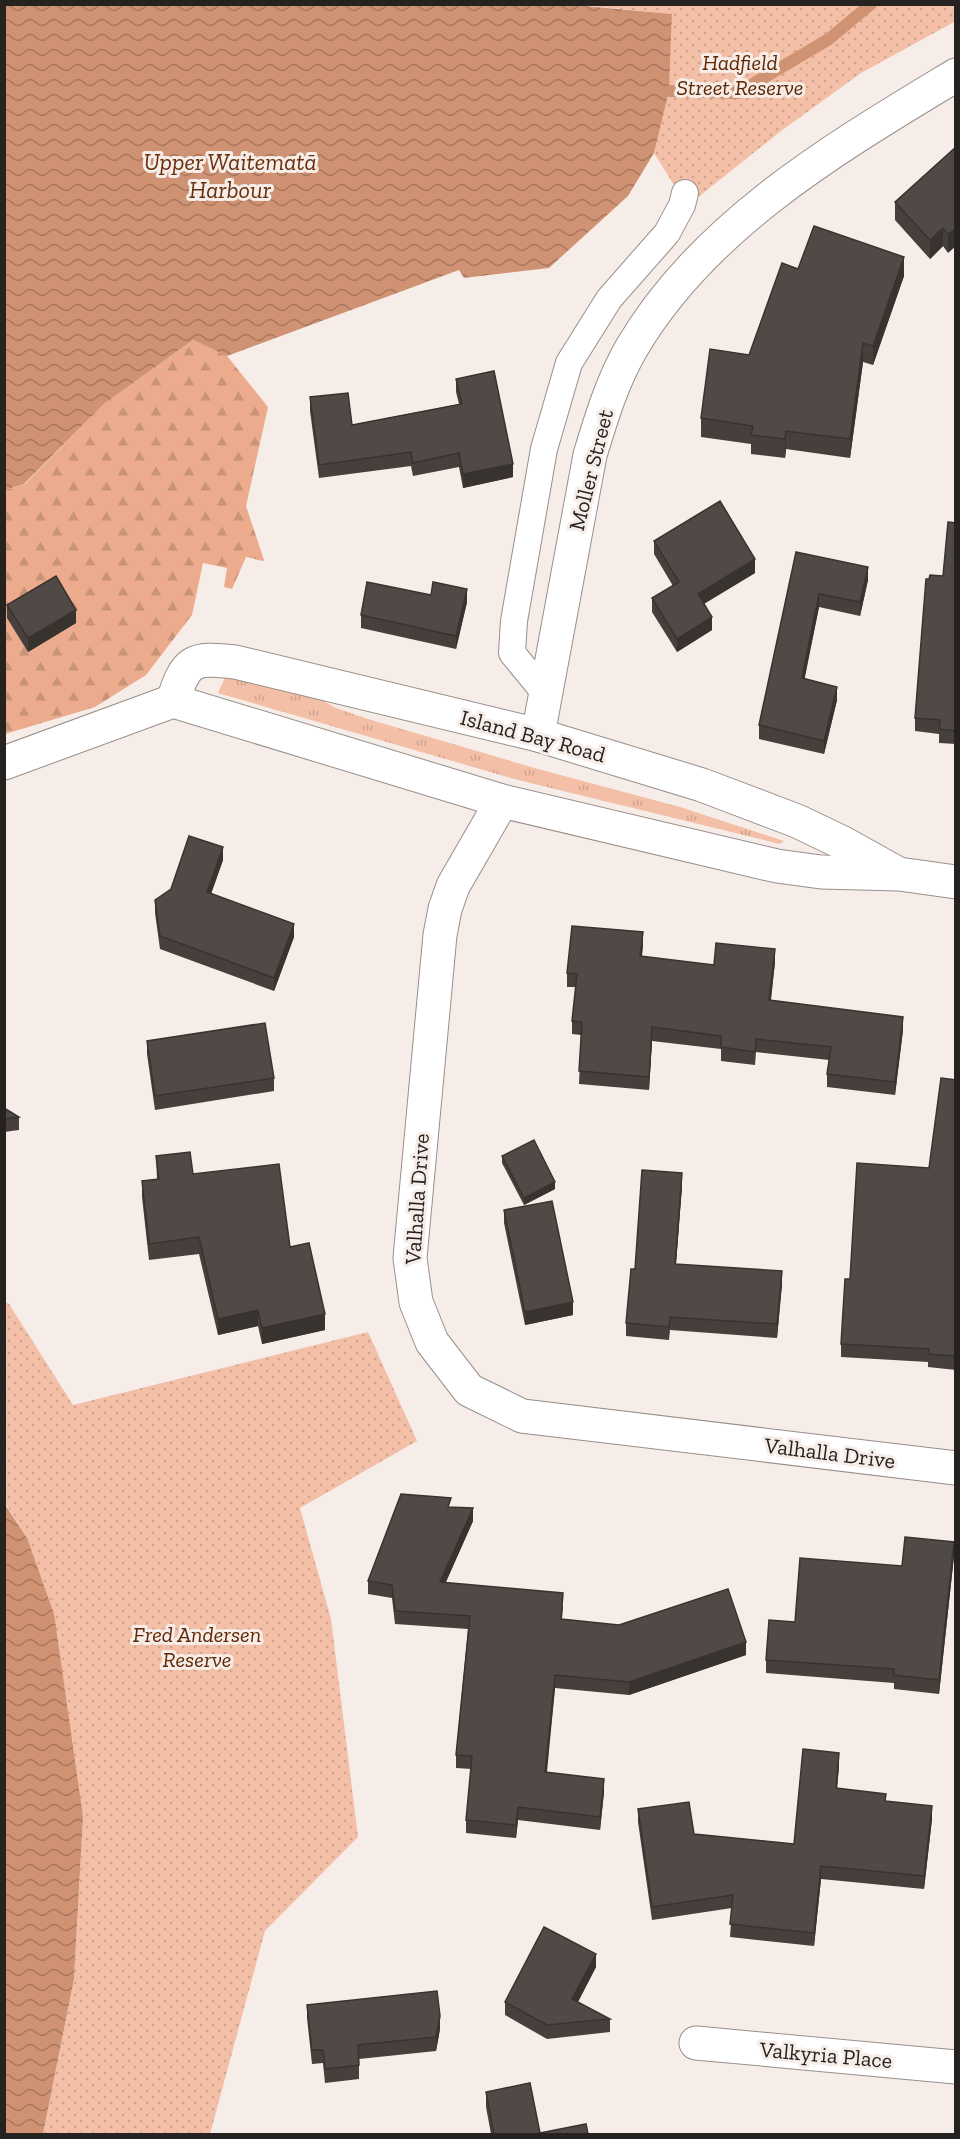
<svg xmlns="http://www.w3.org/2000/svg" width="960" height="2139" font-family="'Zilla Slab',serif">
  <style>
    .grass { fill: url(#grass-tufts) }
    .forest { fill: url(#forest-firs) }
    .park { fill: url(#park-dots) }
    .water { fill: url(#water-waves) }
    .lines { fill: none; stroke-linecap: round; stroke-linejoin: round }
    .stream { stroke: #cf9273; stroke-width: 12 }
    .service-casing { stroke: #988e8a; stroke-width: 28 }
    .minor-casing { stroke: #988e8a; stroke-width: 35 }
    .service { stroke: #fff; stroke-width: 26 }
    .minor { stroke: #fff; stroke-width: 33 }
    .wall { fill: #463f3b }
    .shaded-wall { fill: #393330 }
    .building { fill: #514945; stroke: #393330; stroke-width: 1.5 }
    .labels { text-anchor: middle; dominant-baseline: central; stroke-width: 6; stroke-linejoin: round; paint-order: stroke }
    .park-label { font-size: 22px; font-style: italic; fill: #5f2703; stroke: #f7ede8 }
    .street-label { font-size: 22px; fill: #262220; stroke: #f7ede8 }
    .water-label { font-size: 24px; font-style: italic; fill: #682f0d; stroke: #f7ede8 }
  </style>
  <defs>
    <pattern id="grass-tufts" width="24" height="20" patternUnits="userSpaceOnUse" patternTransform="scale(1.5)"><rect width="24" height="20" fill="#f3bfa6"/><path d="M3 7l-1-3M5 7V3M7 7l1-3M15 17l-1-3M17 17v-4M19 17l1-3" fill="none" stroke="#d0a48f"/></pattern>
    <pattern id="forest-firs" width="22" height="20" patternUnits="userSpaceOnUse" patternTransform="scale(1.5)"><rect width="22" height="20" fill="#ebab8c"/><path d="M5 1l3.5 6h-7zM16 11l3.5 6h-7z" fill="#c99378"/></pattern>
    <pattern id="park-dots" width="8" height="8" patternUnits="userSpaceOnUse" patternTransform="scale(1.5)"><rect width="8" height="8" fill="#f3bfa6"/><path d="M2 2h.1M6 6h.1" fill="none" stroke="#d0a48f" stroke-width="1.8" stroke-linecap="round"/></pattern>
    <pattern id="water-waves" width="16" height="10" patternUnits="userSpaceOnUse" patternTransform="scale(1.5)"><rect width="16" height="10" fill="#cf9273"/><path d="M0 5q4-4 8 0t8 0" fill="none" stroke="#a8775e"/></pattern>
  </defs>
  <rect width="100%" height="100%" fill="#f7ede8"/>
  <polygon class="grass" points="226,675 318,698 336,708 368,719 538,769 680,807 784,841 780,844 518,780 218,693"/>
  <polygon class="forest" points="193,340 227,356 268,407 246,506 264,560 263,561 246,557 232,589 224,587 227,568 203,563 192,615 146,675 95,707 5,734 5,490 25,484 104,404"/>
  <g class="park">
    <polygon points="955,4 956,21 861,73 781,131 687,206 654,153 669,91 672,14 580,5"/>
    <polygon points="4,1301 9,1304 73,1405 368,1332 417,1441 300,1508 331,1619 358,1837 265,1931 210,2134 43,2134 74,1979 83,1817 27,1538 5,1503"/>
  </g>
  <g class="water">
    <polygon points="574,5 672,14 669,91 654,153 628,196 549,268 464,278 459,270 227,356 193,340 104,404 24,484 5,490 5,5"/>
    <polygon points="4,1503 27,1538 54,1614 83,1817 74,1979 43,2134 5,2134"/>
  </g>
  <g class="lines">
    <polyline class="stream" points="669,91 738,93 829,39 871,4"/>
    <defs>
      <polyline id="service" points="545,693 512,653 514,621 544,449 569,363 609,299 667,233 682,205 685,193"/>
      <g id="minor">
        <path d="M 173,701 C 186,660 192,657 235,662 L 538,735 L 702,785 L 797,821 L 843,843 L 895,872"/>
        <path d="M 538,735 L 590,455 C 601,419 612,382 631,349 C 703,225 837,147 956,75"/>
        <polyline points="4,763 173,701 502,801 777,866 821,872 899,874 956,882"/>
        <polyline points="502,801 453,886 445,909 440,935 410,1258 416,1302 432,1342 469,1390 522,1416 956,1468"/>
        <polyline points="696,2043 956,2067"/>
      </g>
    </defs>
    <use href="#service" class="service-casing"/>
    <use href="#minor" class="minor-casing"/>
    <use href="#service" class="service"/>
    <use href="#minor" class="minor"/>
  </g>
  <g class="wall">
    <polygon points="956,147 948,253 943,246 930,259 895,220 895,202"/>
    <polygon points="798,269 904,276 873,365 863,362 850,458 786,449 785,458 751,454 751,444 701,437 701,418 749,355"/>
    <polygon points="456,379 513,477 463,488 459,467 413,476 411,466 319,478 310,411 310,397 352,425 459,404 456,392"/>
    <polygon points="956,523 956,744 939,743 939,734 915,731 915,718 929,579 943,576"/>
    <polygon points="654,541 755,573 704,604 712,630 677,652 652,612 652,598 673,586 654,554"/>
    <polygon points="796,552 868,580 860,616 819,607 804,679 837,700 824,754 759,739 759,725"/>
    <polygon points="431,595 467,602 456,649 361,628 361,615"/>
    <polygon points="7,605 76,623 28,652 7,618"/>
    <polygon points="223,860 211,894 294,937 274,991 160,949 155,913 155,900"/>
    <polygon points="643,945 642,956 714,965 775,962 771,1000 903,1030 895,1095 827,1087 827,1074 829,1060 756,1052 755,1065 721,1061 721,1049 652,1041 649,1090 579,1084 581,1035 572,1034 572,1021 576,987 567,987 567,973"/>
    <polygon points="147,1041 274,1078 274,1091 155,1110 147,1054"/>
    <polygon points="956,1080 956,1370 928,1367 928,1362 841,1357 841,1344 850,1279 929,1168"/>
    <polygon points="4,1108 19,1117 19,1130 4,1132"/>
    <polygon points="156,1156 193,1174 290,1247 325,1330 262,1344 258,1326 218,1335 199,1254 149,1260 142,1197 142,1181 157,1179"/>
    <polygon points="502,1156 555,1189 524,1205 502,1163"/>
    <polygon points="682,1186 676,1264 782,1284 777,1338 670,1330 669,1340 626,1336 626,1323 635,1269"/>
    <polygon points="504,1210 573,1315 525,1325 504,1223"/>
    <polygon points="451,1507 473,1521 446,1582 563,1606 562,1619 746,1655 629,1695 555,1688 547,1772 604,1792 600,1830 518,1820 516,1838 466,1833 466,1820 471,1769 456,1768 456,1755 468,1629 395,1624 392,1598 368,1594 368,1581"/>
    <polygon points="954,1556 939,1694 894,1689 894,1683 766,1673 766,1660 795,1622 902,1566"/>
    <polygon points="839,1766 837,1788 886,1801 932,1819 924,1889 821,1879 814,1946 730,1937 732,1908 652,1920 638,1822 638,1809 694,1834 794,1844"/>
    <polygon points="596,1967 578,2002 610,2019 610,2032 547,2039 505,2015 505,2002"/>
    <polygon points="307,2005 440,2029 436,2051 359,2059 359,2079 325,2083 323,2063 312,2064 307,2018"/>
    <polygon points="486,2092 540,2133 588,2134 491,2134 486,2107"/>
  </g>
  <g class="shaded-wall">
    <polygon points="943,228 943,246 930,259 930,240"/>
    <polygon points="956,228 956,246 948,253 948,234"/>
    <polygon points="904,257 904,276 873,365 873,346"/>
    <polygon points="863,343 863,362 850,458 850,439"/>
    <polygon points="786,431 786,449 785,458 785,439"/>
    <polygon points="513,464 513,477 463,488 463,474"/>
    <polygon points="755,559 755,573 698,607 698,594"/>
    <polygon points="868,567 868,580 860,616 860,602"/>
    <polygon points="467,589 467,602 456,649 456,636"/>
    <polygon points="819,594 819,607 802,692 802,678"/>
    <polygon points="76,610 76,623 28,652 28,638"/>
    <polygon points="712,617 712,630 677,652 677,639"/>
    <polygon points="837,687 837,700 824,754 824,741"/>
    <polygon points="223,847 223,860 207,905 207,892"/>
    <polygon points="294,924 294,937 274,991 274,978"/>
    <polygon points="643,932 643,945 640,969 640,956"/>
    <polygon points="775,949 775,962 769,1014 769,1000"/>
    <polygon points="903,1017 903,1030 895,1095 895,1082"/>
    <polygon points="652,1027 652,1041 649,1090 649,1077"/>
    <polygon points="682,1173 682,1186 675,1277 675,1264"/>
    <polygon points="555,1182 555,1189 524,1205 524,1198"/>
    <polygon points="782,1271 782,1284 777,1338 777,1324"/>
    <polygon points="573,1302 573,1315 525,1325 525,1312"/>
    <polygon points="258,1310 258,1326 218,1335 218,1319"/>
    <polygon points="325,1314 325,1330 262,1344 262,1328"/>
    <polygon points="473,1508 473,1521 440,1595 440,1582"/>
    <polygon points="954,1542 954,1556 939,1694 939,1680"/>
    <polygon points="746,1642 746,1655 629,1695 629,1682"/>
    <polygon points="555,1675 555,1688 545,1785 545,1772"/>
    <polygon points="839,1753 839,1766 836,1801 836,1788"/>
    <polygon points="604,1779 604,1792 600,1830 600,1817"/>
    <polygon points="932,1806 932,1819 924,1889 924,1876"/>
    <polygon points="518,1807 518,1820 516,1838 516,1825"/>
    <polygon points="821,1866 821,1879 814,1946 814,1933"/>
    <polygon points="596,1954 596,1967 572,2013 572,1999"/>
    <polygon points="440,2016 440,2029 436,2051 436,2037"/>
  </g>
  <g class="building">
    <polygon points="956,147 956,228 948,234 943,228 930,240 895,202"/>
    <polygon points="814,226 904,257 873,346 863,343 850,439 786,431 785,439 751,435 753,426 701,418 710,349 749,355 782,263 798,269"/>
    <polygon points="494,371 513,464 463,474 459,453 413,463 411,452 319,465 310,397 348,393 352,425 462,404 456,379"/>
    <polygon points="720,501 755,559 698,594 712,617 677,639 652,598 679,582 654,541"/>
    <polygon points="948,522 956,523 956,731 939,729 940,720 915,718 926,579 929,579 930,575 943,576"/>
    <polygon points="796,552 868,567 860,602 819,594 802,678 837,687 824,741 759,725"/>
    <polygon points="56,576 76,610 28,638 7,605"/>
    <polygon points="367,582 431,595 433,582 467,589 456,636 361,615"/>
    <polygon points="189,836 223,847 207,892 294,924 274,978 160,936 155,900 171,889"/>
    <polygon points="572,926 643,932 640,956 714,965 716,943 775,949 769,1000 903,1017 895,1082 827,1074 831,1047 756,1039 755,1052 721,1047 721,1036 652,1027 649,1077 579,1071 582,1022 572,1021 577,974 567,973"/>
    <polygon points="265,1023 274,1078 155,1096 147,1041"/>
    <polygon points="941,1078 956,1080 956,1356 928,1354 929,1349 841,1344 845,1279 850,1279 857,1163 929,1168"/>
    <polygon points="4,1108 19,1117 4,1119"/>
    <polygon points="534,1140 555,1182 524,1198 502,1156"/>
    <polygon points="190,1152 193,1174 279,1164 290,1247 309,1243 325,1314 262,1328 258,1310 218,1319 199,1237 149,1244 142,1181 159,1179 156,1156"/>
    <polygon points="642,1170 682,1173 675,1264 782,1271 777,1324 670,1317 669,1327 626,1323 631,1269 635,1269"/>
    <polygon points="552,1201 573,1302 525,1312 504,1210"/>
    <polygon points="401,1494 451,1498 448,1507 473,1508 440,1582 563,1593 561,1619 619,1625 728,1589 746,1642 629,1682 555,1675 545,1772 604,1779 600,1817 518,1807 516,1825 466,1820 472,1756 456,1755 470,1616 395,1611 392,1585 368,1581"/>
    <polygon points="905,1537 954,1542 939,1680 894,1675 894,1669 766,1660 769,1620 795,1622 800,1558 902,1566"/>
    <polygon points="803,1749 839,1753 836,1788 886,1794 885,1801 932,1806 924,1876 821,1866 814,1933 730,1924 733,1895 652,1907 638,1809 689,1802 694,1834 794,1844"/>
    <polygon points="544,1927 596,1954 572,1999 610,2019 547,2025 505,2002"/>
    <polygon points="437,1991 440,2016 436,2037 358,2045 359,2065 325,2069 323,2050 312,2050 307,2005"/>
    <polygon points="530,2083 540,2133 586,2124 588,2134 494,2134 486,2092"/>
  </g>
  <g class="labels">
    <g class="park-label">
      <text x="740" y="62">Hadfield<tspan x="740" dy="25">Street Reserve</tspan></text>
      <text x="197" y="1634">Fred Andersen<tspan x="197" dy="25">Reserve</tspan></text>
    </g>
    <g class="street-label">
      <text transform="translate(591 470) rotate(-76)">Moller Street</text>
      <text transform="translate(533 736) rotate(15)">Island Bay Road</text>
      <text transform="translate(417 1199) rotate(-86)">Valhalla Drive</text>
      <text transform="translate(830 1453) rotate(7)">Valhalla Drive</text>
      <text transform="translate(826 2055) rotate(5)">Valkyria Place</text>
    </g>
    <g class="water-label">
      <text x="230" y="161">Upper Waitematā<tspan x="230" dy="28">Harbour</tspan></text>
    </g>
  </g>
  <rect width="960" height="2139" fill="none" stroke="#262220" stroke-width="12"/>
</svg>
